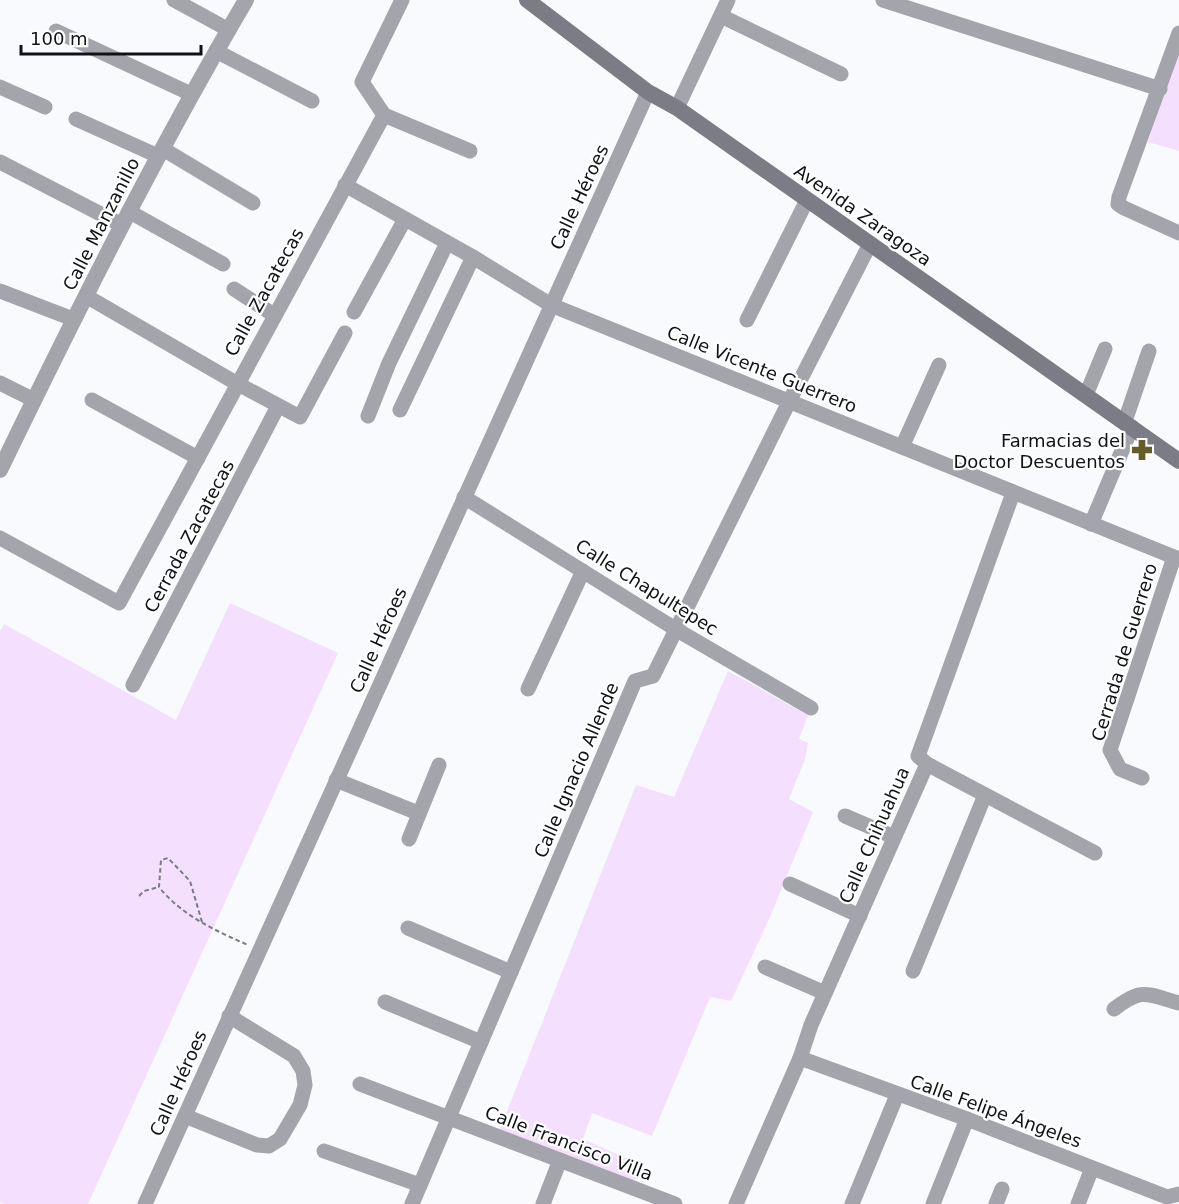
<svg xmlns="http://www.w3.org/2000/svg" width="1179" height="1204" font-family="'DejaVu Sans',sans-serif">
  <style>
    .green { fill: #f4dffe }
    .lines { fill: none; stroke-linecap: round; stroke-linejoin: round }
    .path { stroke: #797c80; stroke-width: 2; stroke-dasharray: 4.5 3; stroke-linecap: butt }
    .minor { stroke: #a4a4ac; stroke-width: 15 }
    .tertiary { stroke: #a4a4ac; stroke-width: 16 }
    .secondary { stroke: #7b7c86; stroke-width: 16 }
    .labels { text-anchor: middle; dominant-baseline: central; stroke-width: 4.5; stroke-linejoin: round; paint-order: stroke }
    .street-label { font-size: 18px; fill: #0f1318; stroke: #fff }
    .poi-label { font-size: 18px; fill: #0f1318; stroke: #fff; text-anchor: end }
  </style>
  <rect width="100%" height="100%" fill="#f8fafd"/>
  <g class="green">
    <polygon points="1176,51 1179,52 1179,151 1148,142"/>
    <polygon points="230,603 338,653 88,1204 5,1204 0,1202 0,631 4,624 176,720"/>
    <polygon points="728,671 808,715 799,739 808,743 805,759 789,799 813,812 770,917 731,1001 710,997 652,1136 592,1113 583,1139 641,1165 635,1182 498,1134 636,785 674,797"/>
  </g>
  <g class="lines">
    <g class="path">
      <polyline points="139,896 144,891 159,887"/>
      <path d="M 202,922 L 190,881 L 168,858 L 161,860 L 159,887 C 181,915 216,931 248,945"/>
    </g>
    <g class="minor">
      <polyline points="174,0 229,30"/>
      <polyline points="883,0 1160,89"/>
      <polyline points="721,16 841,74"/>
      <polyline points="56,31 191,94"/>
      <polyline points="1179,33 1119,197 1118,204 1124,208 1179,233"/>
      <polyline points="216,51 312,101"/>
      <polyline points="0,87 45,107"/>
      <polyline points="677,108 728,0"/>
      <polyline points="384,115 470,151"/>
      <polyline points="76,119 158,156"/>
      <polyline points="163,149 253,203"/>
      <polyline points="0,162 122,225"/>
      <polyline points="345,185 473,257 551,305 1179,559"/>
      <polyline points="130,212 223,264"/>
      <polyline points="234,289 274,315"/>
      <polyline points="0,291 73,319"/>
      <polyline points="86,296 236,383 300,417 345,333"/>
      <polyline points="354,312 405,219"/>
      <polyline points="747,320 807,200"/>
      <polyline points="0,383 34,400"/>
      <polyline points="1086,395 1105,349"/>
      <polyline points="92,400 198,458"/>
      <polyline points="400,410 473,257"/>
      <polyline points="368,416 389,363 447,243"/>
      <polyline points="1125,421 1149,351"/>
      <polyline points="902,447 939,365"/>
      <polyline points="1013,493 918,756 927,764 1095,853"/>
      <polyline points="464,497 677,630 811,708"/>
      <polyline points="1091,524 1132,427"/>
      <polyline points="0,538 119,603 384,115 362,82 402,0"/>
      <polyline points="133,685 278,406"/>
      <polyline points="528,689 583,571"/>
      <polyline points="1142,778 1120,769 1110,750 1174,557"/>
      <polyline points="336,780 418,813"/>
      <polyline points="845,816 894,837"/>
      <polyline points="409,839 439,765"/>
      <polyline points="790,884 860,916"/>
      <polyline points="408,928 511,972"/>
      <polyline points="765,967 825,993"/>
      <polyline points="913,971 985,795"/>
      <polyline points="385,1002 481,1042"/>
      <path d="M 1114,1009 C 1143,987 1146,994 1179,1003"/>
      <polyline points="800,1058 967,1119 1167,1197 1179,1194"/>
      <polyline points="360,1084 675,1204"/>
      <polyline points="185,1116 257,1145 269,1146 280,1139 300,1105 305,1085 303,1071 294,1056 229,1016"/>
      <polyline points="324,1151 420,1185"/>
      <polyline points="145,1204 648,92"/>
      <polyline points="412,1204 635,681 653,676 790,400 870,244"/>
      <polyline points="543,1204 560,1160"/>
      <polyline points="736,1204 800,1058 811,1025 927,764"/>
      <polyline points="852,1204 897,1095"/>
      <polyline points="933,1204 967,1119"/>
      <polyline points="996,1204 1002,1189"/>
      <polyline points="1078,1204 1092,1168"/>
    </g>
    <path class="tertiary" d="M 0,470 C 77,311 156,153 246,0"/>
    <polyline class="secondary" points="527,0 648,92 677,108 1179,461"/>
  </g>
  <defs>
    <symbol id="pharmacy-bare" viewBox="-9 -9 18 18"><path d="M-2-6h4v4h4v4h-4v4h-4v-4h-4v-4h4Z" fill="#645d2a" stroke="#fff" stroke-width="2.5" paint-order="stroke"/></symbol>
  </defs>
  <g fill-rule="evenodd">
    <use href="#pharmacy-bare" x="1127" y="435" width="30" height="30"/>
  </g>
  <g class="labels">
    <g class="street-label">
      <text transform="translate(579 197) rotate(-65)">Calle Héroes</text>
      <text transform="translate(863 215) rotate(35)">Avenida Zaragoza</text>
      <text transform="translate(101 224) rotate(-63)">Calle Manzanillo</text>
      <text transform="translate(264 292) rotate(-61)">Calle Zacatecas</text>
      <text transform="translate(762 369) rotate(22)">Calle Vicente Guerrero</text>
      <text transform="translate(189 536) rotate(-62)">Cerrada Zacatecas</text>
      <text transform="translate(647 587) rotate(32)">Calle Chapultepec</text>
      <text transform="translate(378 640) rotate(-66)">Calle Héroes</text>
      <text transform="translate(1124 652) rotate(-73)">Cerrada de Guerrero</text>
      <text transform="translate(576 770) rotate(-67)">Calle Ignacio Allende</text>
      <text transform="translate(874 835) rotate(-66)">Calle Chihuahua</text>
      <text transform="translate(178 1083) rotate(-66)">Calle Héroes</text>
      <text transform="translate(996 1111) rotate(20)">Calle Felipe Ángeles</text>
      <text transform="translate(569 1143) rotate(21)">Calle Francisco Villa</text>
    </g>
    <g class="poi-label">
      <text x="1125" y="440">Farmacias del<tspan x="1125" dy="21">Doctor Descuentos</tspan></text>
    </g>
  </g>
  <path d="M21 45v9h180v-9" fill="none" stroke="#0f1318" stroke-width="3"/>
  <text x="30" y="45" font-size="18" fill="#0f1318" stroke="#ffffff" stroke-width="4.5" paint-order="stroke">100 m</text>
</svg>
